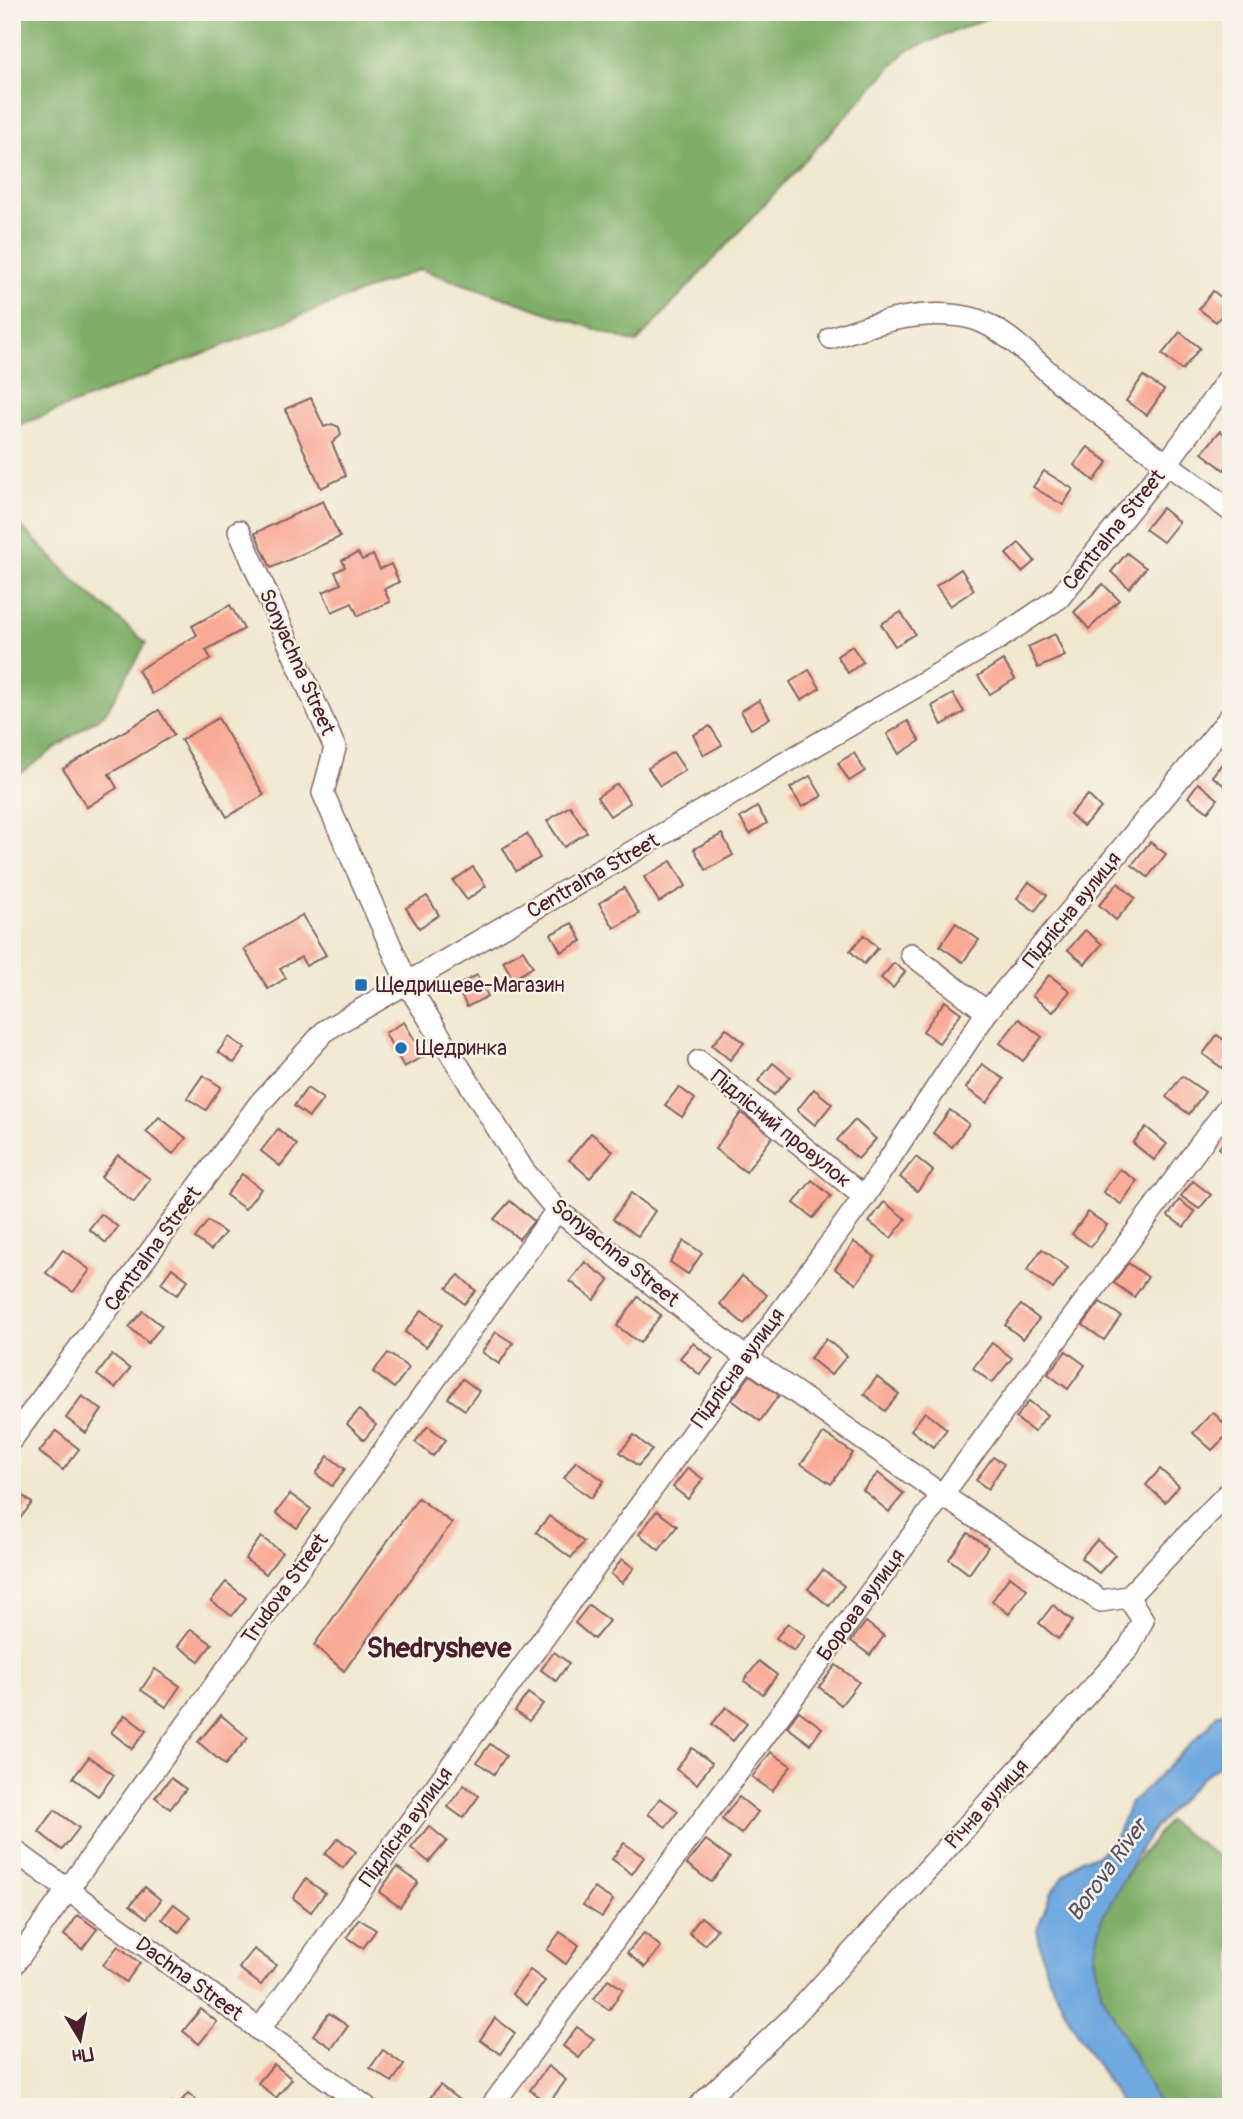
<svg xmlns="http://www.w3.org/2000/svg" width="1243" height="2119" font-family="Pangolin,sans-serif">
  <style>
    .forest { fill: #7fae68; stroke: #64664a; stroke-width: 2 }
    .water { fill: #70a9df; stroke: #5d6485; stroke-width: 2 }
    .building { fill: #f9aa96 }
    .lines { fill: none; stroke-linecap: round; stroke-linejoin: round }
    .minor-casing { stroke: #846565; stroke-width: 24 }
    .minor { stroke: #fff; stroke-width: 21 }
    .poi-dot { fill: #1f6fb2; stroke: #f7f3e8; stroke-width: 2.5 }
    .labels { text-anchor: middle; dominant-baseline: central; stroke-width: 5; stroke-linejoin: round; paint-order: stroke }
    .street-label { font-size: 21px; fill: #4a1f2b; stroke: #f7f3e8 }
    .poi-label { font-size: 21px; fill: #4a1f2b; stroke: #f7f3e8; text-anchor: start }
    .water-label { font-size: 23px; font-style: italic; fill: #574f6a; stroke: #f7f3e8 }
    .district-label { font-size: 28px; font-weight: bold; fill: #4a1f2b; stroke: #f7f3e8 }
  </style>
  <rect width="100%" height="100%" fill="#f7f3e8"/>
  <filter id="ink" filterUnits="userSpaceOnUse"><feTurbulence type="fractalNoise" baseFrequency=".0143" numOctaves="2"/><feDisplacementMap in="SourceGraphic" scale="14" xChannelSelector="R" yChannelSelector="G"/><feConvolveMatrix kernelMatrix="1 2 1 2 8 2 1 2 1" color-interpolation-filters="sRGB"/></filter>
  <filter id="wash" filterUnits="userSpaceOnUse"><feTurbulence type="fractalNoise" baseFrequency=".00686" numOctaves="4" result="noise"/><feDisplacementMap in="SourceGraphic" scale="28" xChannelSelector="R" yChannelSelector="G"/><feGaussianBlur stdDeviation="1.57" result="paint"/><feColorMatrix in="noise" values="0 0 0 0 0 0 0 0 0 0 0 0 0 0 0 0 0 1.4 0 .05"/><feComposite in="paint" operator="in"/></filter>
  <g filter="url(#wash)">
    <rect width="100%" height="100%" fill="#f1e8d0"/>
    <g class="forest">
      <polygon points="12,12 1002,12 906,51 636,343 420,269 12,428"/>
      <polygon points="12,517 77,583 146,643 106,712 12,779"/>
      <path d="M 1168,1821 L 1231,1866 L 1231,2107 L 1160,2107 C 1131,2055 1074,1981 1102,1918 C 1118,1882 1144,1851 1168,1821 Z"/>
    </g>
    <polygon class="water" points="1231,1707 1231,1758 1202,1777 1155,1827 1143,1844 1101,1920 1094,1956 1101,1992 1160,2107 1123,2107 1071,2022 1046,1972 1037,1929 1051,1894 1063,1877 1081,1859 1098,1856 1117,1835 1129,1805 1209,1726 1216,1715"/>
    <g id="blocks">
      <g class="building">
        <polygon points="1213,291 1231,305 1216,322 1199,309"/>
        <polygon points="1180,332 1200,348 1182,370 1162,354"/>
        <polygon points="1143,376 1164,390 1147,415 1126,401"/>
        <polygon points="311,398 324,427 332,424 339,427 341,435 332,443 346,476 321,488 285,409"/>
        <polygon points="1220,431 1231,440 1231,461 1224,470 1202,453"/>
        <polygon points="1088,447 1108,462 1094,481 1074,465"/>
        <polygon points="1044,471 1073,489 1063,505 1033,487"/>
        <polygon points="323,501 340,537 271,568 255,533"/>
        <polygon points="1162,508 1179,522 1163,542 1145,529"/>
        <polygon points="1019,543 1035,561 1022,572 1006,554"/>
        <polygon points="358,553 362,560 373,555 380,569 391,564 399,582 384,589 390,602 358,616 352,603 332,612 323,592 341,584 335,572 345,567 342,560"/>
        <polygon points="1127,553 1146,568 1129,588 1111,572"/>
        <polygon points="961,569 974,590 950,606 936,586"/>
        <polygon points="1103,584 1119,600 1089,629 1074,612"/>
        <polygon points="230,605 244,629 206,650 211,659 152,694 138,670 197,635 192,626"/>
        <polygon points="901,612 915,634 895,646 881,624"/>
        <polygon points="1055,634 1065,656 1038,668 1028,647"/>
        <polygon points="852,646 863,662 848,673 837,656"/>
        <polygon points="1003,660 1015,679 990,694 978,676"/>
        <polygon points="809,670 820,688 801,700 790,682"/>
        <polygon points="953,694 964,712 942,725 932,706"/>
        <polygon points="759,700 770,718 751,729 741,711"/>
        <polygon points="159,710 174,735 109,774 117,788 87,807 63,769"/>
        <polygon points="218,718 264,795 227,817 181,740"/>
        <polygon points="908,721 920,741 899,754 887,734"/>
        <polygon points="710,726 722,745 704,755 693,735"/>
        <polygon points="673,752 685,770 660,786 648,768"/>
        <polygon points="854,753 865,771 849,781 838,763"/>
        <polygon points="1231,753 1231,791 1212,776"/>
        <polygon points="810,776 822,796 802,807 790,788"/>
        <polygon points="1198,783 1218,799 1208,812 1188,797"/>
        <polygon points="617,784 630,803 610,816 597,797"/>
        <polygon points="1088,795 1101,808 1083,826 1070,814"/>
        <polygon points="570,806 587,832 564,847 547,821"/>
        <polygon points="757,807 767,823 750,834 740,818"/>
        <polygon points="527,834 540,858 516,871 503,848"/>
        <polygon points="722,834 733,855 706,870 694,849"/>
        <polygon points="1150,842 1166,854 1148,877 1132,865"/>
        <polygon points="671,861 686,886 659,902 644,877"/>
        <polygon points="473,867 486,886 467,900 453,881"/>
        <polygon points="1029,882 1047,895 1035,911 1017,898"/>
        <polygon points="1118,883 1135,898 1116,920 1099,905"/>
        <polygon points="624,888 639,914 614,928 599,903"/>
        <polygon points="427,896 439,915 419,928 406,908"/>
        <polygon points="302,915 326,955 306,966 301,957 280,969 286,978 268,989 244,949"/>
        <polygon points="572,923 582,941 561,952 551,934"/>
        <polygon points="956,923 979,940 963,962 940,946"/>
        <polygon points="1085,930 1102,944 1085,964 1068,950"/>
        <polygon points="864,935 878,948 864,964 850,951"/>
        <polygon points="523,950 533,967 513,979 503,961"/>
        <polygon points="894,963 905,972 893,988 881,978"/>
        <polygon points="477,975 488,996 467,1007 456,986"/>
        <polygon points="1049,975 1070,991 1053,1012 1032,996"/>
        <polygon points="945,1001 961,1013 939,1043 923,1031"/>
        <polygon points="1019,1019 1042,1037 1023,1061 1000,1043"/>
        <polygon points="404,1022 424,1056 404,1067 385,1033"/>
        <polygon points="726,1028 744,1043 730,1060 712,1045"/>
        <polygon points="1217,1035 1231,1045 1231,1056 1222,1068 1203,1054"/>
        <polygon points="229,1037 245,1048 234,1063 218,1052"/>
        <polygon points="773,1063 790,1077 774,1095 758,1081"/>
        <polygon points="982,1064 1004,1079 987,1103 966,1088"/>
        <polygon points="203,1075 221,1087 206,1110 187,1098"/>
        <polygon points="1182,1076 1205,1092 1189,1114 1166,1097"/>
        <polygon points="679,1087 695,1099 682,1117 665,1105"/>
        <polygon points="307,1088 323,1099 309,1117 294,1106"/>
        <polygon points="814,1089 832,1104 815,1125 797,1110"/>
        <polygon points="950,1110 969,1124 952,1147 933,1133"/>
        <polygon points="741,1113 773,1136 746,1172 715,1149"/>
        <polygon points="159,1117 186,1138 173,1154 146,1132"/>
        <polygon points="855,1120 876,1139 858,1159 837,1140"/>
        <polygon points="1146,1127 1167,1144 1154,1160 1133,1143"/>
        <polygon points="278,1129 297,1145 280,1166 261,1151"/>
        <polygon points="591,1133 613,1151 590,1178 569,1160"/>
        <polygon points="1231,1133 1231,1157 1219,1148"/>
        <polygon points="118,1155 150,1179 134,1202 101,1177"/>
        <polygon points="916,1157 933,1171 917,1191 900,1177"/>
        <polygon points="1120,1169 1137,1181 1121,1204 1103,1192"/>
        <polygon points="242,1174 261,1189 245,1209 226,1195"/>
        <polygon points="812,1180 831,1196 813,1218 794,1203"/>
        <polygon points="1193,1181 1211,1195 1199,1209 1181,1196"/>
        <polygon points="631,1193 655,1211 638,1236 613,1219"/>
        <polygon points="1179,1200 1195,1212 1184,1227 1168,1216"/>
        <polygon points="510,1201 534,1221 519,1239 494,1219"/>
        <polygon points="884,1202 906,1219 891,1238 869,1222"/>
        <polygon points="1088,1212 1107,1225 1091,1247 1072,1234"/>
        <polygon points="101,1214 118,1227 106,1243 89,1229"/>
        <polygon points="208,1221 225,1233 211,1250 195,1238"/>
        <polygon points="684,1241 702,1253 688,1274 670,1262"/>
        <polygon points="854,1242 875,1257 856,1284 835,1269"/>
        <polygon points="1042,1249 1068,1268 1053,1289 1027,1270"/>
        <polygon points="63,1250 90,1270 73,1292 46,1273"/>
        <polygon points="585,1262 609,1280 594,1300 570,1281"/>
        <polygon points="1128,1263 1148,1277 1134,1297 1114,1283"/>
        <polygon points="172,1268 188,1280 177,1295 161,1283"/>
        <polygon points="459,1275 476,1291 464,1304 447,1288"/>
        <polygon points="742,1276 767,1295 744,1324 720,1304"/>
        <polygon points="638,1297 661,1315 640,1343 617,1326"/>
        <polygon points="1100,1302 1121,1316 1104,1340 1083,1325"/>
        <polygon points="1021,1305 1039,1319 1023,1339 1005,1325"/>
        <polygon points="422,1310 442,1325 426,1347 405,1332"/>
        <polygon points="143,1311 162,1326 148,1343 129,1327"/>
        <polygon points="496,1332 513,1343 499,1364 482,1352"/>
        <polygon points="826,1339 847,1356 831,1375 810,1358"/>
        <polygon points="693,1343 713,1359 700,1375 680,1358"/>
        <polygon points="992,1343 1012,1358 992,1383 973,1368"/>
        <polygon points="1066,1351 1085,1365 1068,1389 1048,1374"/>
        <polygon points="388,1353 409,1368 394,1388 373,1372"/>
        <polygon points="112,1355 130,1369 115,1388 97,1375"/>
        <polygon points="750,1375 779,1395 760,1421 732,1400"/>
        <polygon points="877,1377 899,1394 885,1411 864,1394"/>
        <polygon points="463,1379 479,1391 465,1410 448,1398"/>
        <polygon points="82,1396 102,1410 86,1433 66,1418"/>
        <polygon points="1029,1401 1047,1415 1034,1432 1016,1418"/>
        <polygon points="359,1410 376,1425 364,1440 347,1424"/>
        <polygon points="925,1412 947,1429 933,1447 911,1430"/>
        <polygon points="1213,1412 1231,1431 1212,1450 1193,1433"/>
        <polygon points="428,1426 446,1440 433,1456 415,1442"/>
        <polygon points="56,1431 79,1449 63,1470 39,1452"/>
        <polygon points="824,1433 853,1453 831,1484 801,1464"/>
        <polygon points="634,1435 652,1450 638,1466 620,1452"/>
        <polygon points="328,1456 345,1469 332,1486 316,1474"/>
        <polygon points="993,1457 1004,1464 988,1489 976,1480"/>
        <polygon points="576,1461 604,1481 591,1498 564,1478"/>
        <polygon points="688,1468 703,1479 688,1499 673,1487"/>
        <polygon points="1160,1469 1179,1486 1165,1502 1146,1485"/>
        <polygon points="878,1473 904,1494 889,1512 863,1490"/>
        <polygon points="14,1489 32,1503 18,1521 12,1516"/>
        <polygon points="290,1494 311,1509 297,1528 276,1513"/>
        <polygon points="418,1498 452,1523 344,1671 314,1645"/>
        <polygon points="657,1511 677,1526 659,1550 639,1534"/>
        <polygon points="549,1516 584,1542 571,1558 536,1532"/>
        <polygon points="968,1533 988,1547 969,1574 949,1559"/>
        <polygon points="261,1537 282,1552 266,1574 245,1559"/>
        <polygon points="1097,1540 1115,1555 1099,1573 1081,1558"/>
        <polygon points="622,1559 634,1568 622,1583 611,1574"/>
        <polygon points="823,1570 844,1586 829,1606 808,1589"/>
        <polygon points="1010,1576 1027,1589 1009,1614 992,1601"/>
        <polygon points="226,1582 246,1598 232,1616 211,1601"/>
        <polygon points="589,1605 609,1621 594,1639 575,1623"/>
        <polygon points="1053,1605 1073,1621 1058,1639 1039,1623"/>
        <polygon points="866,1622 884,1636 870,1655 851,1641"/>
        <polygon points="788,1623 805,1636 794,1651 776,1638"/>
        <polygon points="191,1629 212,1644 199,1661 178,1646"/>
        <polygon points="554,1652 569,1663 556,1681 541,1670"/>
        <polygon points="759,1661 777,1675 763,1694 744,1681"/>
        <polygon points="836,1665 859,1682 841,1705 819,1687"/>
        <polygon points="155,1669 180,1686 166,1707 141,1690"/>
        <polygon points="528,1693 543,1704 529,1721 515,1711"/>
        <polygon points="726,1707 747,1724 733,1741 712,1724"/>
        <polygon points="799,1711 822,1728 810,1744 787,1727"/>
        <polygon points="125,1715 146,1731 132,1749 111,1732"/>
        <polygon points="221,1715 248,1738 225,1765 198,1742"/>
        <polygon points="490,1744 506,1756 494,1774 477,1762"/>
        <polygon points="692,1748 712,1763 697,1784 676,1769"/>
        <polygon points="771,1752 791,1766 772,1791 752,1777"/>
        <polygon points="89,1757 114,1775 98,1796 73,1778"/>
        <polygon points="171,1778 186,1789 170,1809 155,1797"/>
        <polygon points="464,1785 479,1796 463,1818 448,1807"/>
        <polygon points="739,1797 758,1812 741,1834 722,1819"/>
        <polygon points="660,1798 678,1811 666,1827 648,1814"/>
        <polygon points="55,1810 79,1828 62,1850 39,1832"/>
        <polygon points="429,1826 447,1841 429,1862 411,1848"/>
        <polygon points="338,1838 356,1852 343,1868 325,1854"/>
        <polygon points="706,1840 730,1858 711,1882 687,1864"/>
        <polygon points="624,1843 644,1857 632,1874 612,1859"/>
        <polygon points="397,1867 418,1882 400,1907 379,1892"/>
        <polygon points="306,1879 325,1893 311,1912 293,1898"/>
        <polygon points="145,1887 161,1900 147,1918 130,1905"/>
        <polygon points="594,1888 613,1900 602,1917 583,1905"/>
        <polygon points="174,1904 191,1917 179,1932 162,1919"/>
        <polygon points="78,1915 97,1929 82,1949 64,1935"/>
        <polygon points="701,1917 717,1929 705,1945 689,1933"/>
        <polygon points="359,1919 376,1930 363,1948 347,1937"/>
        <polygon points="560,1932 579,1945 566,1964 547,1950"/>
        <polygon points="644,1933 661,1947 645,1967 627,1953"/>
        <polygon points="118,1946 140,1963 126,1982 103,1965"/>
        <polygon points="254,1949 276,1965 261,1985 239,1968"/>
        <polygon points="530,1970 545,1981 527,2005 512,1994"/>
        <polygon points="608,1979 623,1989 609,2010 594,1999"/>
        <polygon points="201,2009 217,2022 199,2044 183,2031"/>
        <polygon points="329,2013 348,2026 332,2048 313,2035"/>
        <polygon points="495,2018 515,2033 500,2054 480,2040"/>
        <polygon points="577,2027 594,2039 579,2058 563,2046"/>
        <polygon points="383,2050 404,2065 392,2082 370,2068"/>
        <polygon points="274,2064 292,2079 276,2098 258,2083"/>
        <polygon points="548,2066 566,2080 548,2104 530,2090"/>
        <polygon points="440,2085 464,2104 462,2107 431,2107 426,2103"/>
        <polygon points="188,2093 205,2107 170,2107 173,2102 178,2105"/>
        <polygon points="330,2097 344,2107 322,2107"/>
      </g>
    </g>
  </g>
  <g filter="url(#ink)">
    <use href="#blocks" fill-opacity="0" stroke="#846565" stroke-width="2"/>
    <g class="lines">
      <defs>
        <g id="minor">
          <path d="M 831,338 C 875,323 925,307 971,318 C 1007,327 1047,374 1077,397 C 1127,436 1180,472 1231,511"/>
          <polyline points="239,531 335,748 323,793 408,985 524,1171 557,1210 745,1357 942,1495 1101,1601 1128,1597"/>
          <polyline points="911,954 987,1012"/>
          <polyline points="699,1061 864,1197"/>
          <polyline points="12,1439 260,1103 326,1030 998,639 1059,598 1168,462 1231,375"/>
          <polyline points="12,1849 366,2107"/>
          <polyline points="12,1967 557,1210"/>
          <polyline points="259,2030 864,1197 987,1012 1231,716"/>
          <polyline points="491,2107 1231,1103"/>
          <polyline points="698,2107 792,2018 1129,1648 1143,1620 1128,1597 1231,1490"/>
        </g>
      </defs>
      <use href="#minor" class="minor-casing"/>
      <use href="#minor" class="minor"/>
    </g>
  </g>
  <g class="poi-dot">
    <rect x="354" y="978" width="14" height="14" rx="3.5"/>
    <circle cx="401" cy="1048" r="7"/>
  </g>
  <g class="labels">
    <g class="street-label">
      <text transform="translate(1114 530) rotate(-51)">Centralna Street</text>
      <text transform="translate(297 662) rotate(66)">Sonyachna Street</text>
      <text transform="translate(593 876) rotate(-30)">Centralna Street</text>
      <text transform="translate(1072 910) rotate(-51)">Підлісна вулиця</text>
      <text transform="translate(781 1129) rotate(39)">Підлісний провулок</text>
      <text transform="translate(153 1249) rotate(-54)">Centralna Street</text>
      <text transform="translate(615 1253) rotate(39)">Sonyachna Street</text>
      <text transform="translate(738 1368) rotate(-54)">Підлісна вулиця</text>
      <text transform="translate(285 1589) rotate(-54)">Trudova Street</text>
      <text transform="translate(861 1605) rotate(-54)">Борова вулиця</text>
      <text transform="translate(987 1804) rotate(-48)">Річна вулиця</text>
      <text transform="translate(406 1827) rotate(-54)">Підлісна вулиця</text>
      <text transform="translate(189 1979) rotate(36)">Dachna Street</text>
    </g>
    <g class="poi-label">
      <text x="375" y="985">Щедрищеве-Магазин</text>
      <text x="415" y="1048">Щедринка</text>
    </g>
    <g class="water-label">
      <text transform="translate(1107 1870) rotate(-54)">Borova River</text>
    </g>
    <g class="district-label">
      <text x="439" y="1648">Shedrysheve</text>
    </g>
  </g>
  <rect width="1243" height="2119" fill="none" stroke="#f7f3e8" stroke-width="42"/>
  <g transform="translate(80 2039) rotate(170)" stroke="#f7f3e8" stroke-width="5" paint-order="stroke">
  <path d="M0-5L12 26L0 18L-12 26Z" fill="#4a1f2b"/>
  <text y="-10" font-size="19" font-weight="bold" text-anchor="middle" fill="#4a1f2b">Пн</text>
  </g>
</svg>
